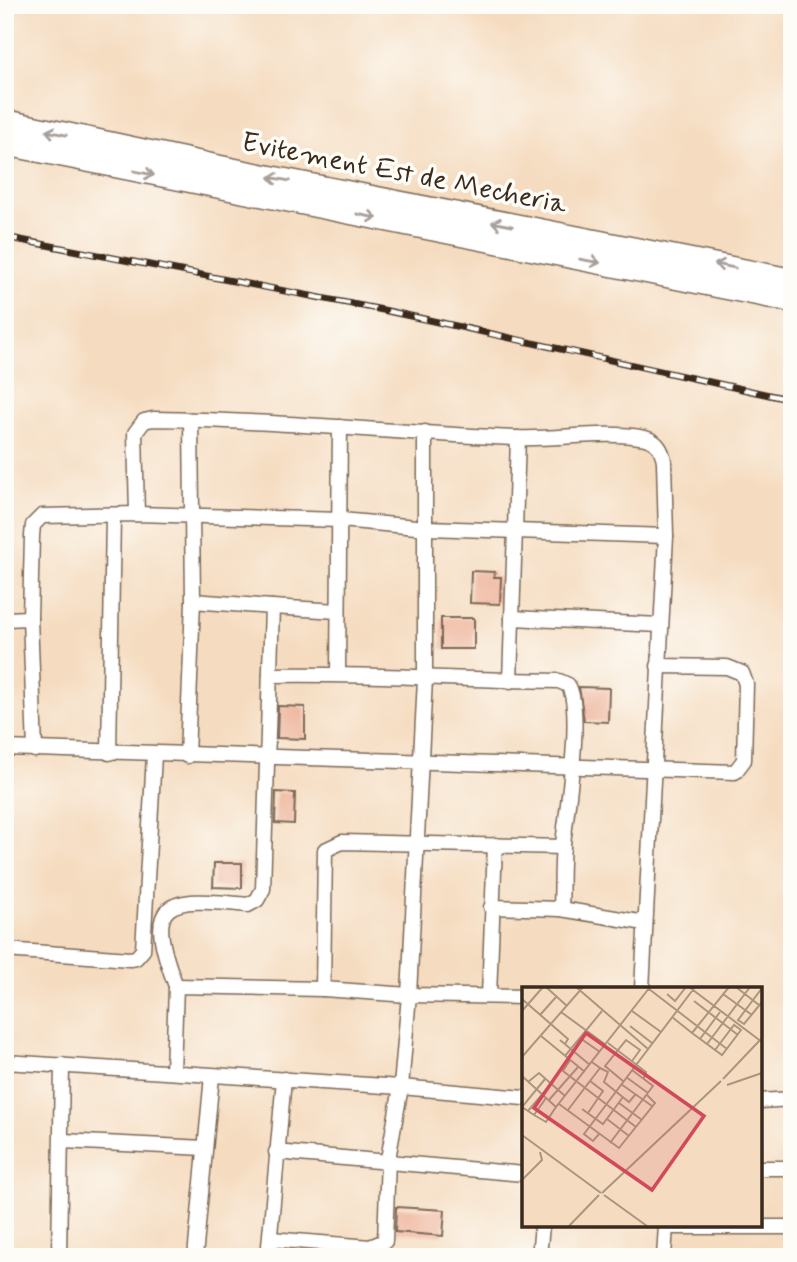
<svg xmlns="http://www.w3.org/2000/svg" width="797" height="1262" font-family="Mynerve,sans-serif">
  <style>
    .building { fill: #eeb39a }
    .lines { fill: none; stroke-linecap: round; stroke-linejoin: round }
    .minor-casing { stroke: #7c6857; stroke-width: 17 }
    .trunk-casing { stroke: #7c6857; stroke-width: 27 }
    .minor { stroke: #fff; stroke-width: 14 }
    .trunk { stroke: #fff; stroke-width: 24 }
    .rail-casing { stroke: #3b2a1e; stroke-width: 7 }
    .rail { stroke: #fdfcf7; stroke-width: 4.5; stroke-dasharray: 13; stroke-linecap: butt }
    .oneway { stroke: #a79f9a }
    .labels { text-anchor: middle; dominant-baseline: central; stroke-width: 7; stroke-linejoin: round; paint-order: stroke }
    .street-label { font-size: 28px; fill: #3b2a1e; stroke: #fdfcf7 }
    .inset-road { fill: none; stroke: #ab957f; stroke-width: 2 }
    .view { fill: #d1495b; fill-opacity: 0.15; stroke: #d1495b; stroke-width: 3.5 }
    .inset-edge { fill: none; stroke: #3b2a1e; stroke-width: 3.5 }
  </style>
  <rect width="100%" height="100%" fill="#fdfcf7"/>
  <filter id="ink" filterUnits="userSpaceOnUse"><feTurbulence type="fractalNoise" baseFrequency=".0143" numOctaves="2"/><feDisplacementMap in="SourceGraphic" scale="14" xChannelSelector="R" yChannelSelector="G"/><feConvolveMatrix kernelMatrix="1 2 1 2 8 2 1 2 1" color-interpolation-filters="sRGB"/></filter>
  <filter id="wash" filterUnits="userSpaceOnUse"><feTurbulence type="fractalNoise" baseFrequency=".00686" numOctaves="4" result="noise"/><feDisplacementMap in="SourceGraphic" scale="28" xChannelSelector="R" yChannelSelector="G"/><feGaussianBlur stdDeviation="1.57" result="paint"/><feColorMatrix in="noise" values="0 0 0 0 0 0 0 0 0 0 0 0 0 0 0 0 0 1.4 0 .05"/><feComposite in="paint" operator="in"/></filter>
  <g filter="url(#wash)">
    <rect width="100%" height="100%" fill="#f5dcc0"/>
    <g id="blocks">
      <g class="building">
        <polygon points="471,571 495,572 494,577 501,577 500,604 470,603"/>
        <rect x="441" y="618" width="33" height="31"/>
        <polygon points="579,687 609,688 608,722 584,721"/>
        <polygon points="278,706 305,707 305,739 277,738"/>
        <polygon points="276,792 295,793 294,824 275,823"/>
        <polygon points="214,863 242,863 242,888 213,887"/>
        <polygon points="396,1207 445,1210 443,1236 395,1232"/>
      </g>
    </g>
  </g>
  <g filter="url(#ink)">
    <use href="#blocks" fill-opacity="0" stroke="#7c6857" stroke-width="2"/>
    <g class="lines">
      <defs>
        <g id="minor">
          <path d="M 137,514 L 135,433 L 144,421 L 153,419 C 274,420 395,433 516,438 C 558,440 604,430 645,438 C 657,441 662,449 664,461 L 666,536 L 642,989"/>
          <polyline points="272,607 338,611"/>
          <polyline points="512,618 660,625"/>
          <polyline points="5,619 30,618"/>
          <polyline points="338,673 340,427"/>
          <path d="M 270,675 C 366,673 463,680 559,681 L 568,685 C 584,710 566,812 563,845 C 561,866 562,888 561,909"/>
          <polyline points="510,681 518,438"/>
          <polyline points="5,748 735,772 744,760 746,684 742,673 727,667 658,666"/>
          <polyline points="35,750 30,618 32,536 33,525 42,516 137,514 341,520 427,528 666,536"/>
          <polyline points="109,753 113,516"/>
          <polyline points="187,756 193,601 191,420"/>
          <polyline points="491,907 561,909 645,923"/>
          <polyline points="5,950 130,959 136,958 143,950 154,755"/>
          <path d="M 176,986 C 143,900 164,896 248,905 L 257,900 L 263,889 L 272,607 L 193,601"/>
          <polyline points="489,995 495,845"/>
          <polyline points="524,997 409,995 323,989 325,850 342,842 563,847"/>
          <polyline points="5,1062 401,1087 524,1098"/>
          <polyline points="173,1072 176,986 323,989"/>
          <polyline points="760,1101 792,1099"/>
          <polyline points="63,1141 205,1148"/>
          <polyline points="276,1152 524,1174"/>
          <polyline points="760,1168 792,1168"/>
          <polyline points="666,1227 792,1227"/>
          <polyline points="271,1239 370,1247 385,1241 388,1159 401,1087 409,995 425,679 425,432"/>
          <polyline points="59,1257 62,1065"/>
          <polyline points="195,1257 212,1076"/>
          <polyline points="268,1257 284,1079"/>
          <polyline points="539,1257 542,1225"/>
          <polyline points="664,1257 666,1225"/>
        </g>
        <g id="trunk">
          <polyline points="5,122 225,169 792,281"/>
          <polyline points="5,143 792,300"/>
        </g>
      </defs>
      <use href="#minor" class="minor-casing"/>
      <use href="#trunk" class="trunk-casing"/>
      <use href="#minor" class="minor"/>
      <use href="#trunk" class="trunk"/>
      <defs>
        <polyline id="rail" points="5,237 383,310 792,400"/>
      </defs>
      <use href="#rail" class="rail-casing"/>
      <use href="#rail" class="rail"/>
    </g>
    <defs><path id="oneway-shaft" d="M-6 0H5M1.5-3L5.5 0L1.5 3" fill="none" stroke-width="1.6" stroke-linecap="round" stroke-linejoin="round" transform="scale(1.75)"/></defs>
    <g class="oneway">
      <use href="#oneway-shaft" transform="translate(56 133) rotate(-168)"/>
      <use href="#oneway-shaft" transform="translate(144 173) rotate(12)"/>
      <use href="#oneway-shaft" transform="translate(279 179) rotate(-170)"/>
      <use href="#oneway-shaft" transform="translate(367 216) rotate(12)"/>
      <use href="#oneway-shaft" transform="translate(502 224) rotate(-169)"/>
      <use href="#oneway-shaft" transform="translate(590 261) rotate(10)"/>
      <use href="#oneway-shaft" transform="translate(725 266) rotate(-168)"/>
    </g>
  </g>
  <g class="labels">
    <g class="street-label">
      <text transform="translate(404 174) rotate(11)">Evitement Est de Mecheria</text>
    </g>
  </g>
  <g transform="translate(522 987)">
    <rect width="240" height="240" fill="#f5dcc0"/>
    <path class="inset-road" d="M 24,0 L 45,19M 54,0 L 126,62M 167,0 L 240,55M 214,0 L 237,18M 240,1 L 216,33 L 222,37 L 240,15M 127,2 L 205,62M 145,7 L 153,14 L 164,0M 201,7 L 230,28M 0,12 L 46,52 L 43,57M 172,14 L 216,48M 0,24 L 21,0M 110,24 L 139,45M 39,25 L 84,58M 18,28 L 34,10M 150,30 L 170,46 L 200,68 L 219,43 L 212,38 L 193,63M 108,39 L 130,56M 170,46 L 207,0M 19,49 L 63,85M 58,51 L 78,65M 178,52 L 198,25M 38,53 L 68,78M 86,56 L 124,85 L 122,91M 185,57 L 228,0M 43,69 L 80,24M 0,70 L 61,0M 48,73 L 41,84 L 114,140M 78,81 L 86,85 L 82,95 L 107,115 L 113,108M 0,89 L 34,120 L 128,0M 104,90 L 126,106M 23,92 L 0,120 L 12,128 L 24,111M 201,92 L 239,52M 68,94 L 78,81 L 70,75M 101,94 L 83,79 L 104,53 L 118,63 L 110,74M 6,95 L 17,86 L 43,109M 99,97 L 130,119M 205,98 L 240,86M 27,113 L 56,80M 97,116 L 120,133M 37,117 L 97,161 L 133,116 L 125,108M 60,122 L 81,137 L 101,110M 46,123 L 68,94 L 81,104 L 66,126M 6,124 L 29,97M 12,128 L 24,135 L 34,120M 85,132 L 107,149M 77,147 L 71,154 L 62,147 L 173,0M 0,148 L 79,206M 88,156 L 131,99 L 110,83M 0,193 L 20,173 L 18,165M 80,206 L 199,94M 82,208 L 125,239M 47,239 L 77,208"/>
    <path class="view" d="M 64,46 L 182,129 L 130,203 L 12,121 Z"/>
    <rect width="240" height="240" class="inset-edge"/>
  </g>
  <rect width="797" height="1262" fill="none" stroke="#fdfcf7" stroke-width="28"/>
</svg>
